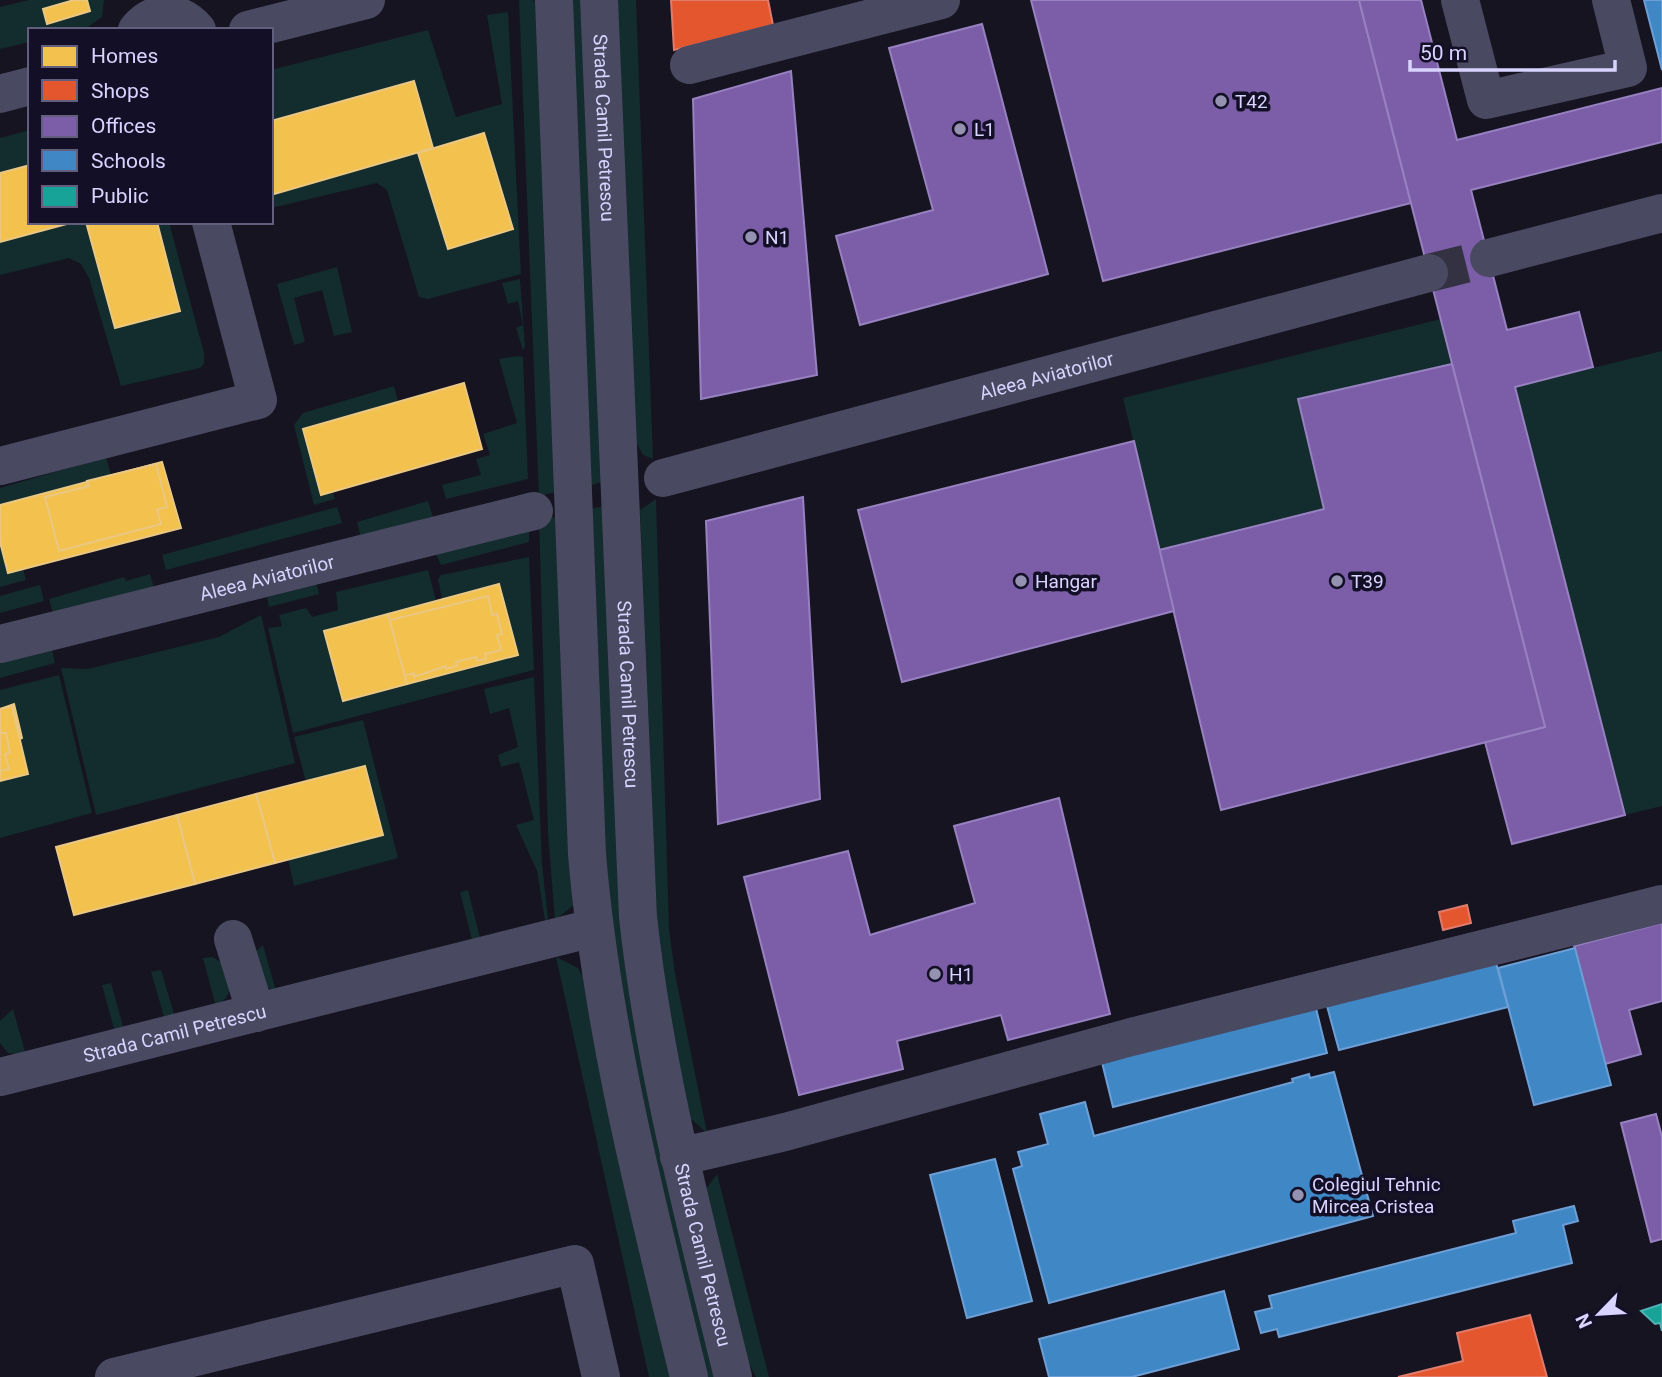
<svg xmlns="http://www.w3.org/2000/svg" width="1662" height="1377" font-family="Roboto,sans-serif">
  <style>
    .green { fill: #132c2d }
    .homes { fill: #f2c14e; stroke: #eac783; stroke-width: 2 }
    .shops { fill: #e4572e; stroke: #e17c6d; stroke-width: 2 }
    .offices { fill: #7b5ea7; stroke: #9781c1; stroke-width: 2 }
    .schools { fill: #3f88c5; stroke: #6d9fd6; stroke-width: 2 }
    .public { fill: #17a398; stroke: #51b2b7; stroke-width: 2 }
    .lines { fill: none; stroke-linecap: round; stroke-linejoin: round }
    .minor-tunnel { stroke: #333142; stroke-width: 38; stroke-dasharray: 38 19; stroke-linecap: butt }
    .minor { stroke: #4a4962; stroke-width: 38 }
    .poi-dot { fill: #9591b1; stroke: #130f26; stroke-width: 2.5 }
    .labels { text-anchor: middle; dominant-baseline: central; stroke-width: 7; stroke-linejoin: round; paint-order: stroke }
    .poi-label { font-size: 19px; fill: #d9d4ff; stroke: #130f26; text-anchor: start }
    .street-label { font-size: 19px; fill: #d9d4ff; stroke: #130f26 }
  </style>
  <rect width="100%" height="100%" fill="#161421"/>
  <g class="green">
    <polygon points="29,0 104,0 102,17 88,27 77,30 30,30 30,42 0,49 0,7"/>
    <polygon points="519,0 533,0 538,5 560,491 539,496"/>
    <polygon points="566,0 580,0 604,481 589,486"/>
    <polygon points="617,0 636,0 653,459 643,455 636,442"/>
    <polygon points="508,12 521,274 428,299 419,297 387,190 377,183 271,208 271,195 418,153 448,249 513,229 484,133 433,148 414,82 271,121 271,70 428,30 456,117 502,104 487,15"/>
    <polygon points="30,130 30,165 0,173 0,138"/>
    <polygon points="74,222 86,222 115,328 180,311 157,222 169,222 204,353 204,364 200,368 121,386 89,278 81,264 69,258 0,275 0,242"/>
    <polygon points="337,267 352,332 334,336 322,290 294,298 305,342 294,345 277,284"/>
    <polygon points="520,279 525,347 523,350 516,328 523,325 518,301 508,304 502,283"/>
    <polygon points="1441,319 1452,364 1298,399 1324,509 1159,550 1123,398"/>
    <polygon points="1662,351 1662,806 1625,815 1515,387"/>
    <polygon points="518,356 523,357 528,479 446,499 442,485 481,475 476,459 490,455 483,434 517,423 499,359"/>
    <polygon points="394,386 398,402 302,428 321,495 333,492 335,499 314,505 294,425 303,413"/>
    <polygon points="106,457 111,475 0,505 0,488"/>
    <polygon points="656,499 669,929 675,974 707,1133 691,1119 659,973 640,510"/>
    <polygon points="428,501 433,517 361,538 357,522"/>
    <polygon points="604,506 607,612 721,1377 704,1377 610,947 589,509"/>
    <polygon points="337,507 342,523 166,570 162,555"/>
    <polygon points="560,517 575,904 555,920 548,833 539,518"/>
    <polygon points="529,527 529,542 441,565 434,550"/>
    <polygon points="0,542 8,573 23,569 26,580 0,587"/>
    <polygon points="529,557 534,670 293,733 268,628 282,626 279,615 306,608 312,617 338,610 336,592 428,570 436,601 324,631 343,701 518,655 499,585 442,599 438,579 441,575"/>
    <polygon points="150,574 154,588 54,617 49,599 124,577 126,581"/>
    <polygon points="315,579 319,594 269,607 266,592"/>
    <polygon points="40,585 44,601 0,613 0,596"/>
    <polygon points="261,615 295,763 96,815 61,668 88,669 219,637"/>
    <polygon points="51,646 55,663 0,678 0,660"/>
    <polygon points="59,675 92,813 0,838 0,781 28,774 14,705 0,708 0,690"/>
    <polygon points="534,677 542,864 548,919 545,920 537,871 516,825 534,820 519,762 501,767 498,755 518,747 509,708 490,714 484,689"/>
    <polygon points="363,720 398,858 294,886 288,859 306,782 294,737"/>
    <polygon points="468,890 480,938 472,940 460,892"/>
    <polygon points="263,945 276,991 266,987 254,953"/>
    <polygon points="213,957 222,963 231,988 226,998 216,1007 203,958"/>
    <polygon points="556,957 578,968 585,981 676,1377 649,1377"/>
    <polygon points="161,970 175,1017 165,1020 151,972"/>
    <polygon points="111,983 124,1030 115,1032 102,985"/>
    <polygon points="13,1009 26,1055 8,1053 0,1043 0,1021"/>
    <polygon points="717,1174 769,1377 756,1377 745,1355 706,1189"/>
  </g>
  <g class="homes">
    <polygon points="74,0 87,0 90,11 47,24 43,9"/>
    <polygon points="414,81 433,148 271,195 271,121"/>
    <polygon points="484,133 513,229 448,249 418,153"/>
    <polygon points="30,165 30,222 74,222 0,242 0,173"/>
    <polygon points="86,222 157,222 180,311 115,328"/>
    <polygon points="464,383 482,449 321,495 303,429"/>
    <polygon points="162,462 181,528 8,573 0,542 0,505"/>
    <polygon points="156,464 167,507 157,510 161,524 59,551 45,497 89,486 87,481"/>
    <polygon points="499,584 518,655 407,684 388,614"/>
    <polygon points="488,596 492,615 497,614 502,634 497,635 501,650 485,654 486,659 477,661 476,657 456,662 457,666 446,669 446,666 414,677 414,673 391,679 392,683 377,687 376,683 354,688 353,685 349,686 345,670 350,669 337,633"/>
    <polygon points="388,614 407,684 343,701 324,631"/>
    <polygon points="14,704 22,738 20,739 12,706 0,709"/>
    <polygon points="12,706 28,774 0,781 0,709"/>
    <polygon points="0,733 6,733 10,753 5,754 9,769 0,771"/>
    <polygon points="365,766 383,835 275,863 256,794"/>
    <polygon points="256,794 275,863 195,884 177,815"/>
    <polygon points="177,815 195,884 74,915 56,847"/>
  </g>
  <g class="shops">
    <polygon points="671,0 768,0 773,25 674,50"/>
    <polygon points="1467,905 1471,923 1443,930 1439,912"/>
    <polygon points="1530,1315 1547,1377 1398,1377 1463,1361 1457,1333"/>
  </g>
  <g class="offices">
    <polygon points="1031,0 1359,0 1411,203 1103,281"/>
    <polygon points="1359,0 1421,0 1457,140 1662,88 1662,142 1471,190 1507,330 1579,312 1593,367 1515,387 1625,815 1512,844 1485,742 1545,727"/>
    <polygon points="982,24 1048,274 860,325 836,236 933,210 889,48"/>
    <polygon points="791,71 817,375 701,399 693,99"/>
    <polygon points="1452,364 1545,727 1221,810 1159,550 1324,509 1298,399"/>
    <polygon points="1134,441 1174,611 902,682 858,510"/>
    <polygon points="803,497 820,799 718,824 706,521"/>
    <polygon points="1059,798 1110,1014 1008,1040 1001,1015 897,1041 903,1069 799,1095 744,877 848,851 870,935 975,903 954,826"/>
    <polygon points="1662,923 1662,1001 1629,1010 1641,1054 1605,1064 1574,946"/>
    <polygon points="1656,1114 1662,1137 1662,1239 1651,1242 1621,1123"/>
  </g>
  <g class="schools">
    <polygon points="1644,0 1662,0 1662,70"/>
    <polygon points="1575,948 1611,1085 1534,1105 1498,968"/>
    <polygon points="1496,963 1508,1007 1339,1050 1327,1006"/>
    <polygon points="1312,992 1327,1053 1113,1107 1098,1046"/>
    <polygon points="1334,1072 1373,1216 1049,1303 1013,1169 1022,1166 1018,1152 1048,1144 1040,1114 1085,1102 1094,1136 1293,1082 1292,1079 1309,1074 1310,1078"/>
    <polygon points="995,1159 1032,1301 967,1318 930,1175"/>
    <polygon points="1574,1206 1578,1221 1563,1225 1572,1263 1279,1337 1277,1329 1261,1333 1255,1312 1272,1308 1269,1296 1516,1233 1513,1221"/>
    <polygon points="1224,1291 1239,1349 1132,1377 1049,1377 1039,1339"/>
  </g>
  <polygon class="public" points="1662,1304 1662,1331 1660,1323 1655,1324 1641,1311"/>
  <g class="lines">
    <polyline class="minor-tunnel" points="1429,273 1489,258"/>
    <g class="minor">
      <path d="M 554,0 L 587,854 C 602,1032 647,1204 689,1377"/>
      <path id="s1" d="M 599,0 L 638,917 C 655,1073 696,1225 733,1377"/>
      <polyline points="1460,0 1486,100 1628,68 1611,0"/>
      <path d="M 137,30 C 154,9 180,10 197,30"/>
      <polyline points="248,30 366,0"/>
      <polyline points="689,65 941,0"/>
      <polyline points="0,94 30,86"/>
      <polyline points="1489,258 1662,213"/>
      <polyline points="0,466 258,400 211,222"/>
      <path id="s2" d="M 663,478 L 1429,273"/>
      <path id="s3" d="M 0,644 L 534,511"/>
      <polyline points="233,939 256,1013"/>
      <path id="s4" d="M 0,1077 L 593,928"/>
      <polyline points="679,1157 785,1132 1131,1037 1662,904"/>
      <polyline points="114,1377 575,1264 601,1377"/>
    </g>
  </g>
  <g class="poi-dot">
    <circle cx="1221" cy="101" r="7"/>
    <circle cx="960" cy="129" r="7"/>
    <circle cx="751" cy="237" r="7"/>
    <circle cx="1021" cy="581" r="7"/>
    <circle cx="1337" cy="581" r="7"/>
    <circle cx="935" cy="974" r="7"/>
    <circle cx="1298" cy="1195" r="7"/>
  </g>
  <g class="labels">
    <g class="poi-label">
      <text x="1235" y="101">T42</text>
      <text x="974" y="129">L1</text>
      <text x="765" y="237">N1</text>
      <text x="1035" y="581">Hangar</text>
      <text x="1351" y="581">T39</text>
      <text x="949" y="974">H1</text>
      <text x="1312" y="1184">Colegiul Tehnic<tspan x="1312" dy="22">Mircea Cristea</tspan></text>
    </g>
    <g class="street-label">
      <text stroke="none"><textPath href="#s1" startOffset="128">Strada Camil Petrescu</textPath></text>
      <text stroke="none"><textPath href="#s2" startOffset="397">Aleea Aviatorilor</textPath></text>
      <text stroke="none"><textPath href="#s3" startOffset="275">Aleea Aviatorilor</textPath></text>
      <text stroke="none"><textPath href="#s1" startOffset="695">Strada Camil Petrescu</textPath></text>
      <text stroke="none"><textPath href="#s4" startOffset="180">Strada Camil Petrescu</textPath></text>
      <text stroke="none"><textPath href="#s1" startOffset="1262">Strada Camil Petrescu</textPath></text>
    </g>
  </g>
  <rect x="28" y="28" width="245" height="196" fill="#130f26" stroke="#625e7d" stroke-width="2"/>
  <rect x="42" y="46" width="35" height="21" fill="#f2c14e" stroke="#625e7d" stroke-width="2"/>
  <text x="91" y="63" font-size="21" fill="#d9d4ff">Homes</text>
  <rect x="42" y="80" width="35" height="21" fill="#e4572e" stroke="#625e7d" stroke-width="2"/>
  <text x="91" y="98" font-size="21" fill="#d9d4ff">Shops</text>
  <rect x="42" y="116" width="35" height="21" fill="#7b5ea7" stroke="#625e7d" stroke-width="2"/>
  <text x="91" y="133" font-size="21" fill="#d9d4ff">Offices</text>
  <rect x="42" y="150" width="35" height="21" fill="#3f88c5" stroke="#625e7d" stroke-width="2"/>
  <text x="91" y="168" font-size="21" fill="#d9d4ff">Schools</text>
  <rect x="42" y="186" width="35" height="21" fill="#17a398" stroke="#625e7d" stroke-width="2"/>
  <text x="91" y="203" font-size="21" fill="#d9d4ff">Public</text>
  <g transform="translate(1599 1314) rotate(245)" stroke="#130f26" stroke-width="5" paint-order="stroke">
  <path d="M0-5L12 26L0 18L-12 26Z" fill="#d9d4ff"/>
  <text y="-10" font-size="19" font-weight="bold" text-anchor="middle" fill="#d9d4ff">N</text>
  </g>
  <path d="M1410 60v10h205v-10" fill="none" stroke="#d9d4ff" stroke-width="3.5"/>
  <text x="1420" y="60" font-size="21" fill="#d9d4ff" stroke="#130f26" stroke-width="5" paint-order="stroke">50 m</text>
</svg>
